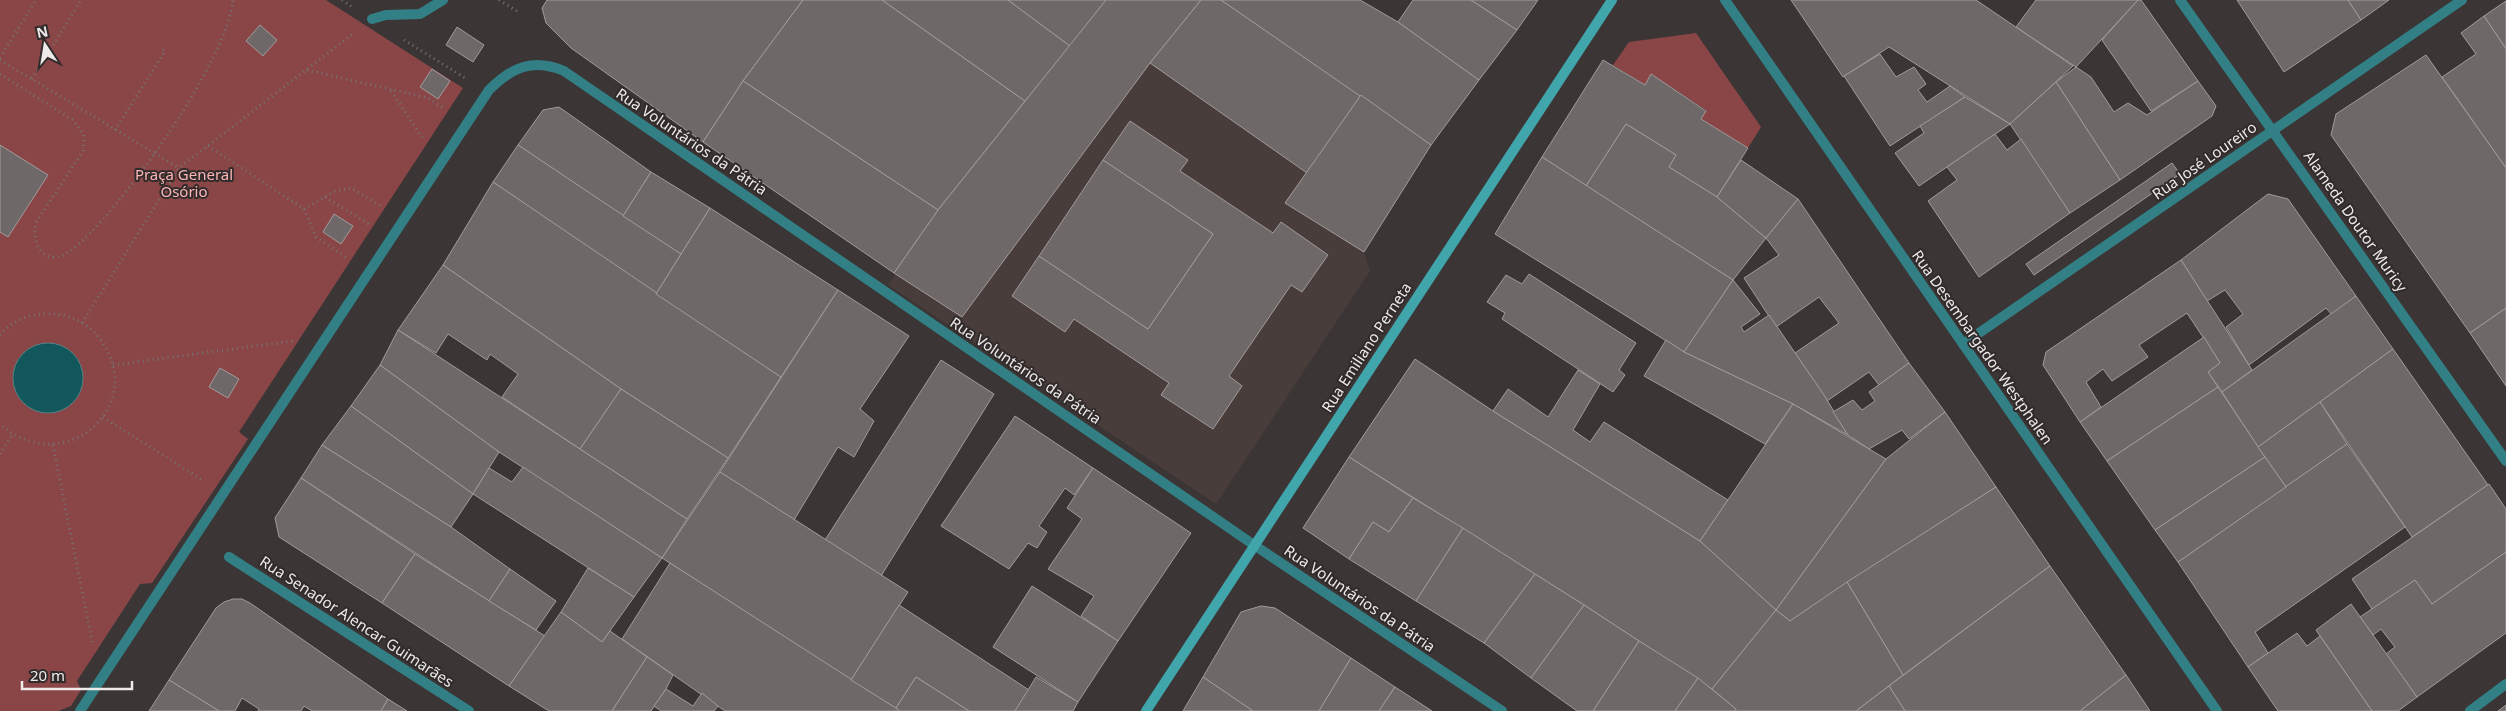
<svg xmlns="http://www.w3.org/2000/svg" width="2506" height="711" font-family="'Noto Sans',sans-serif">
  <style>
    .built { fill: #493d3c }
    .green { fill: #8a4647 }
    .water { fill: #11575b; stroke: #538386 }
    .building { fill: #6f6868; stroke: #a39b9b }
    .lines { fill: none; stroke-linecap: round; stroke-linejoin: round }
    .path { stroke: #777272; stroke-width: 3; stroke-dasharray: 1 4; stroke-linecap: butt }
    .pedestrian { stroke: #328085; stroke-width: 10 }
    .minor { stroke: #328085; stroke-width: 10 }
    .tertiary { stroke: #328085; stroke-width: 10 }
    .secondary { stroke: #41a5ac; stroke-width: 10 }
    .labels { text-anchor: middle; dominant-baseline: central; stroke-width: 4; stroke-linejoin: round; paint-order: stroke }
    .street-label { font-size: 15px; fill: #eeeaea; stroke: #312b2b }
    .park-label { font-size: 15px; fill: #fdb6b5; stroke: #312b2b }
  </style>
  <rect width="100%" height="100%" fill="#3b3535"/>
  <polygon class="built" points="1106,0 1431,145 1364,252 1370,271 1216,504 888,285 938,210"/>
  <g class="green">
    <polygon points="0,0 326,0 463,88 239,432 248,439 152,583 140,584 77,681 81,690 71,706 58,711 0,711"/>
    <polygon points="1696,33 1761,127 1748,148 1701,119 1706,110 1651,74 1645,85 1613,65 1629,42"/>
  </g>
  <circle class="water" cx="48" cy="378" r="35"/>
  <g class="building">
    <polygon points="803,0 743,81 703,142 571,48 546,23 542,8 547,0"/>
    <polygon points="803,0 882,0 1025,101 938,210 743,81"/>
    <polygon points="882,0 1008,0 1070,46 1025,101"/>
    <polygon points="1008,0 1106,0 1070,46"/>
    <polygon points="1106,0 1201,0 1150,63 962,317 894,273 938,210"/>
    <polygon points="1201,0 1221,0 1361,95 1307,173 1150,63"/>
    <polygon points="1221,0 1360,0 1398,22 1479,80 1431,145"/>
    <polygon points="1413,0 1471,0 1517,30 1479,80 1398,22"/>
    <polygon points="1471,0 1538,0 1517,30"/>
    <polygon points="1791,0 1976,0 2073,66 2010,124 1889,47 1843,77"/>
    <polygon points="2036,0 2138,0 2076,67 2016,27"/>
    <polygon points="2138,0 2141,0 2198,81 2151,111 2102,40"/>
    <polygon points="2237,0 2348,0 2361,20 2284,72"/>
    <polygon points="2348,0 2389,0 2361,20"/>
    <polygon points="2506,1 2506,49 2484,16"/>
    <polygon points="2484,16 2506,49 2506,168 2442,77 2476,54 2461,33"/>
    <polygon points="260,25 277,40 263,56 246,41"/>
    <polygon points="457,27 484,45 473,62 446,45"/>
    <polygon points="1880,54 1896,77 1914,67 1926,84 1918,90 1927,102 1950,86 1965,97 1890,146 1844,76"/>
    <polygon points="2426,55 2506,168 2506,308 2470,333 2331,135 2336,114"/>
    <polygon points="1603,60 1645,85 1651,74 1706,111 1701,119 1748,148 1717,197 1669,167 1676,155 1626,124 1586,186 1542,157"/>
    <polygon points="2076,67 2091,77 2114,112 2128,103 2147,115 2198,81 2216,106 2212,116 2120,180 2056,82"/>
    <polygon points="432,69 450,81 438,99 420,87"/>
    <polygon points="743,81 938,210 894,273 703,142"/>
    <polygon points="2056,82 2120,180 2070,213 2010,124"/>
    <polygon points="1361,95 1431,145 1364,252 1285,203"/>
    <polygon points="1965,97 2010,124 1919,186 1895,153 1924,133 1920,126"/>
    <polygon points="559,107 651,172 623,216 518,145 543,110"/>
    <polygon points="1130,121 1188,160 1180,171 1273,233 1281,222 1328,255 1302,292 1291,285 1229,376 1242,386 1213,429 1161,395 1169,383 1074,319 1065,332 1012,296 1039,256 1148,329 1213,234 1103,160"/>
    <polygon points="1626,124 1676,155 1669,167 1717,197 1766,238 1733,280 1586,186"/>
    <polygon points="1995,134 2007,150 2021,139 2070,213 1979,277 1928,201 1957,180 1947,167"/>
    <polygon points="0,145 48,175 8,237 0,232"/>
    <polygon points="518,145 681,254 656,294 493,182"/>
    <polygon points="1542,157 1733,280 1684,352 1495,234"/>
    <polygon points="1103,160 1213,234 1148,329 1039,256"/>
    <polygon points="1741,160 1798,199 1766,238 1717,197"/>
    <polygon points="2172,163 2180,174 2034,275 2026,264"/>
    <polygon points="651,172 710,208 681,254 623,216"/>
    <polygon points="493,182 781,377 728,458 621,389 443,265"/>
    <polygon points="2268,194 2288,199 2356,296 2332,315 2326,308 2249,365 2226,327 2243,314 2225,290 2207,301 2181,260"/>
    <polygon points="1798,199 1909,363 1879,385 1869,372 1827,401 1795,353 1839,323 1819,297 1776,327 1744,278 1779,255 1766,238"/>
    <polygon points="710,208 838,290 781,377 656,294"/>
    <polygon points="334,214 353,226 341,244 323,232"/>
    <polygon points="2181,260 2252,370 2222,392 2208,372 2220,363 2187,313 2139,345 2148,357 2112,381 2103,369 2086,382 2101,407 2080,422 2043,365 2046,352"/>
    <polygon points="443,265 621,389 580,449 502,397 518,374 490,354 487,360 448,334 436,353 398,330"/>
    <polygon points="1529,274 1636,343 1619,370 1625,375 1613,392 1502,319 1505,313 1487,302 1506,275 1522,284"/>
    <polygon points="1733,280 1760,314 1741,327 1744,332 1769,315 1824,395 1848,435 1793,404 1684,352"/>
    <polygon points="838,290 909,336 860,409 874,421 854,457 838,447 794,520 720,472"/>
    <polygon points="2356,296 2393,349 2258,447 2222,392"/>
    <polygon points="2506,308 2506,386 2470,333"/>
    <polygon points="398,330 687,519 662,558 499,452 380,365"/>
    <polygon points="2204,337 2220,363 2208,372 2218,387 2107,461 2080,422"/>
    <polygon points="1666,340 1684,352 1793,404 1765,444 1644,376"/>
    <polygon points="2393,349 2488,485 2412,537 2320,402"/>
    <polygon points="1415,359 1493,411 1700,541 1776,610 1712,689 1584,605 1349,457"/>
    <polygon points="941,360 994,394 881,576 825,540"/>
    <polygon points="1909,363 1945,412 1909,439 1902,430 1869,449 1848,435 1833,412 1853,400 1862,410 1875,401 1869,392"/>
    <polygon points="380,365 499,452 473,494 351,406"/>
    <polygon points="220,368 239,379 228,398 209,387"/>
    <polygon points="1578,370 1600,384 1573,430 1590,442 1604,422 1728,500 1700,541 1493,411 1508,389 1548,417"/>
    <polygon points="2218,387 2265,457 2155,530 2107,461"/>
    <polygon points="621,389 728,458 687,519 580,449"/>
    <polygon points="2320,402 2347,444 2286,487 2258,447"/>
    <polygon points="1793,404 1886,459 1776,610 1700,541"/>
    <polygon points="351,406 473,494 451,527 322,445"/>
    <polygon points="1945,412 1996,487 1790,621 1776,610 1886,459"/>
    <polygon points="1015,416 1093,468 1074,495 1065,488 1039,526 1047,532 1037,548 1028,543 1009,569 941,526"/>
    <polygon points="2347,444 2405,527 2255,632 2268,653 2248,667 2178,562"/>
    <polygon points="322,445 451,527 510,569 489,601 301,478"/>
    <polygon points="1349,457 1413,498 1389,532 1373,522 1349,559 1303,528"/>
    <polygon points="2265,457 2286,487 2178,562 2155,530"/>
    <polygon points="523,467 662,558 634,597 473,494 489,468 512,482"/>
    <polygon points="1093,468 1191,533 1118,641 1081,616 1094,596 1048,569 1082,519 1067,508"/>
    <polygon points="720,472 908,592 851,680 662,558"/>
    <polygon points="301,478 415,554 382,603 279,537 275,518"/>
    <polygon points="2489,484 2506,509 2506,552 2432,604 2415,580 2372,609 2352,579"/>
    <polygon points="1996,487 2050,566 1903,675 1847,582"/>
    <polygon points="1413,498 1463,528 1416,601 1349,559 1373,522 1389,532"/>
    <polygon points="1463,528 1535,574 1484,643 1416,601"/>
    <polygon points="2506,552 2506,633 2417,697 2386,654 2395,647 2381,629 2373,635 2360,617 2415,580 2432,604"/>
    <polygon points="415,554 545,636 509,686 382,603"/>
    <polygon points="670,563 896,708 900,711 725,711 622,639"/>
    <polygon points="2050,566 2126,675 2080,711 1905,711 1889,686"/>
    <polygon points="588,568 634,597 602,642 561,612"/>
    <polygon points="510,569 556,601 536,630 489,601"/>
    <polygon points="1535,574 1584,605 1531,678 1484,643"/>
    <polygon points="1847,582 1903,675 1856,711 1735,711 1736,709 1712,689 1776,610 1790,621"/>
    <polygon points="1032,586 1118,641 1078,702 993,647"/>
    <polygon points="233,599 242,599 250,603 388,699 381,711 312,711 304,706 301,711 258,711 259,709 242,698 235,711 219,711 169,680 216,608 224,602"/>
    <polygon points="2351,604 2417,697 2398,711 2372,711 2316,630"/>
    <polygon points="899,605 1029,690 1015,711 969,711 916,677 896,708 851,680"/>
    <polygon points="1584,605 1639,641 1593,711 1577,711 1531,678"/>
    <polygon points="1261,606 1275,608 1351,658 1319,711 1253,711 1203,677 1241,612"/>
    <polygon points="561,612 602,642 610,631 647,657 612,711 549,711 509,686"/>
    <polygon points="2297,633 2307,646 2320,636 2372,711 2278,711 2248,667"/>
    <polygon points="1639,641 1698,678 1675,711 1593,711"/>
    <polygon points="647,657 673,675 666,689 651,711 612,711"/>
    <polygon points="1351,658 1395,687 1379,711 1319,711"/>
    <polygon points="2126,675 2150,711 2080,711"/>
    <polygon points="916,677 969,711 900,711 896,708"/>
    <polygon points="1036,677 1078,702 1073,711 1015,711"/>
    <polygon points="1203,677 1253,711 1183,711"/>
    <polygon points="1698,678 1736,709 1735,711 1675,711"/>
    <polygon points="169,680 219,711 149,711"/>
    <polygon points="1889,686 1905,711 1856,711"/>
    <polygon points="1395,687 1432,711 1379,711"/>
    <polygon points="666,689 693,706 702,693 718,706 714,711 661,711 654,706"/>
    <polygon points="388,699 407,711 381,711"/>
    <polygon points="2506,705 2506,711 2498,711"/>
  </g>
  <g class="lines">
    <g class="path">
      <polyline points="342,0 352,7"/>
      <polyline points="499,0 520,13"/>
      <polyline points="404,40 465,78"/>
      <polyline points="0,58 36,0"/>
      <polyline points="0,60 179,168"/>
      <polyline points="307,70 428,98 445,109"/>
      <path d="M 0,74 L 73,120 L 84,135 L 83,151 L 37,221 C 29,245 46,269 70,251 C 117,217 229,58 233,0"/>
      <polyline points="32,79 81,0"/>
      <polyline points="391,91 424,140"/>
      <polyline points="115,130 165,51 161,48"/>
      <polyline points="208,146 304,209 316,237 347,258"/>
      <polyline points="325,197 369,224"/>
      <polyline points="304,209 335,191 351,188 381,206"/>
      <polyline points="82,323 179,168 354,33"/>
      <path d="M 0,335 C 13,319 35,312 55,314 C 72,316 89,324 100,339 C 150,405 64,481 0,424"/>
      <polyline points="113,365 293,341"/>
      <polyline points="103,417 202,480"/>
      <polyline points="53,445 93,646"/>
      <polyline points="0,454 12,435"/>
    </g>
    <polyline class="pedestrian" points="372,19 386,15 420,14 443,0"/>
    <g class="minor">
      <polyline points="1963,344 2462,0"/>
      <polyline points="229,557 469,711"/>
      <path d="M 80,711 L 489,90 C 512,67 533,58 564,71 L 1254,545 L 1502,711"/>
      <polyline points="2470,711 2506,684"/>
    </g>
    <g class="tertiary">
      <polyline points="1725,0 2217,711"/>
      <polyline points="2180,0 2506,461"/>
    </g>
    <polyline class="secondary" points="1146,711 1612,0"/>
  </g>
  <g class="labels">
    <g class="street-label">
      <text transform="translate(692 141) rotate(34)">Rua Voluntários da Pátria</text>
      <text transform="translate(2204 160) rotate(-35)">Rua José Loureiro</text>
      <text transform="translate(2356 221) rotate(55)">Alameda Doutor Muricy</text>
      <text transform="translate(1366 347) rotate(-57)">Rua Emiliano Perneta</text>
      <text transform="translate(1983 347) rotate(55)">Rua Desembargador Westphalen</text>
      <text transform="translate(1026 370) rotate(34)">Rua Voluntários da Pátria</text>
      <text transform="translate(1360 598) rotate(34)">Rua Voluntários da Pátria</text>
      <text transform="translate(357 621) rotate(33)">Rua Senador Alencar Guimarães</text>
    </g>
    <g class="park-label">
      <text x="184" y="174">Praça General<tspan x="184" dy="17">Osório</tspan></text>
    </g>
  </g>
  <g transform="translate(45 45) rotate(348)" stroke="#312b2b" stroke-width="4" paint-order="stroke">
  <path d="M0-4L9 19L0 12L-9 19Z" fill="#eeeaea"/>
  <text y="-8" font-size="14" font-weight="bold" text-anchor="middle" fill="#eeeaea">N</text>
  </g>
  <path d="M22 681v8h110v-8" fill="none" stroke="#eeeaea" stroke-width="2.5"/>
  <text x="30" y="681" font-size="15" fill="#eeeaea" stroke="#312b2b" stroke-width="4" paint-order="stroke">20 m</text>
</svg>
